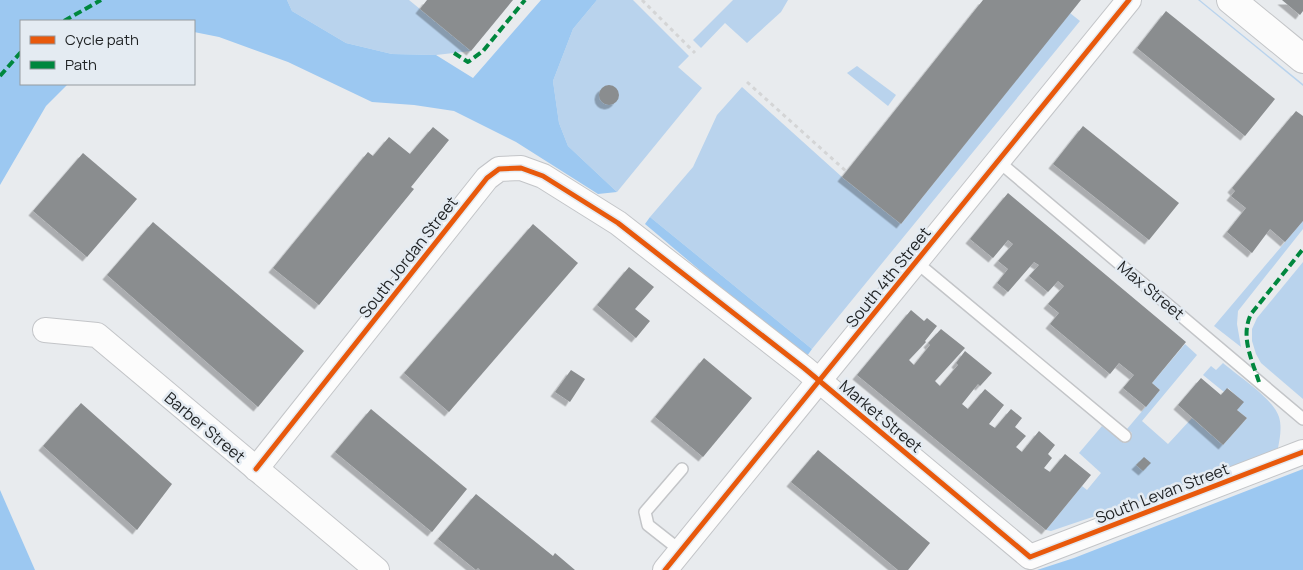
<svg xmlns="http://www.w3.org/2000/svg" width="1303" height="570" font-family="Manrope,sans-serif">
  <style>
    .green { fill: #b9d3ed }
    .forest { fill: #9cc8f1 }
    .building { fill: #8a8d8f; filter: url(#shadow) }
    .lines { fill: none; stroke-linecap: round; stroke-linejoin: round }
    .lane-casing { stroke: #c3c5c8; stroke-width: 14 }
    .street-casing { stroke: #c3c5c8; stroke-width: 26 }
    .secondary-casing { stroke: #c3c5c8; stroke-width: 30 }
    .path { stroke: #d4d5d6; stroke-width: 3; stroke-dasharray: 4 4; stroke-linecap: butt }
    .lane { stroke: #fcfcfc; stroke-width: 11 }
    .street { stroke: #fcfcfc; stroke-width: 24 }
    .secondary { stroke: #fcfcfc; stroke-width: 28 }
    .quiet { stroke: #00873e; stroke-width: 4; stroke-dasharray: 8 4; stroke-linecap: butt }
    .cycleway-casing { stroke: #e4ebf2; stroke-width: 8 }
    .cycleway { stroke: #e8590c; stroke-width: 5 }
    .labels { text-anchor: middle; dominant-baseline: central; stroke-width: 5; stroke-linejoin: round; paint-order: stroke }
    .street-label { font-size: 16px; fill: #1f2224; stroke: #e4ebf2 }
  </style>
  <defs>
    <filter id="shadow"><feDropShadow dx="-4.5" dy="4.5" stdDeviation="0" flood-color="#0004"/></filter>
  </defs>
  <rect width="100%" height="100%" fill="#e8ebee"/>
  <g class="green">
    <polygon points="287,0 409,0 471,51 436,55 392,54 346,43 292,11"/>
    <polygon points="597,0 633,0 689,56 678,67 702,88 617,192 568,146 559,123 553,81 573,29"/>
    <polygon points="733,0 788,0 781,12 747,43 725,23 701,48 693,40"/>
    <polygon points="1198,0 1200,0 1303,84 1303,86"/>
    <polygon points="1070,13 1080,21 812,349 650,217 693,167 717,115 742,87 842,177 901,224"/>
    <polygon points="857,66 896,95 888,106 847,73"/>
    <polygon points="1303,221 1303,229 1238,311 1237,324 1241,347 1214,326"/>
    <polygon points="1303,262 1303,399 1261,363 1256,354 1252,341 1252,329 1257,318"/>
    <path d="M 1185,344 L 1197,355 L 1142,421 L 1168,444 L 1192,418 L 1223,445 L 1247,418 L 1237,410 L 1243,402 L 1228,388 L 1224,392 L 1203,375 L 1211,366 L 1216,370 L 1223,363 C 1238,376 1273,398 1279,417 C 1282,427 1280,438 1278,448 C 1204,481 1127,505 1051,531 L 1046,530 L 1082,486 L 1087,490 L 1101,473 L 1079,453 L 1102,426 L 1124,443 L 1132,433 L 1127,429 L 1160,390 L 1152,383 Z"/>
  </g>
  <g class="forest">
    <polygon points="0,0 287,0 292,11 346,43 392,54 436,55 473,78 541,0 597,0 573,29 553,81 559,123 568,146 617,192 598,194 516,142 454,111 414,105 372,102 288,62 219,37 194,32 194,21 21,21 21,84 68,84 46,106 0,185"/>
    <polygon points="650,217 812,349 807,356 715,283 645,224"/>
    <polygon points="1303,469 1303,570 1037,570 1074,558"/>
    <polygon points="0,490 35,570 0,570"/>
  </g>
  <g class="building">
    <polygon points="427,0 513,0 471,51 420,9"/>
    <polygon points="983,0 1081,0 901,224 842,177"/>
    <polygon points="1282,0 1303,0 1303,11 1300,15"/>
    <polygon points="1166,11 1275,99 1245,136 1137,48"/>
    <circle cx="609" cy="95" r="10"/>
    <polygon points="1296,111 1303,116 1303,221 1285,242 1270,229 1252,253 1227,232 1246,208 1231,196 1235,191 1232,188"/>
    <polygon points="1083,126 1179,203 1149,240 1053,164"/>
    <polygon points="433,127 449,140 411,187 414,189 319,305 273,268 368,152 373,156 389,137 410,154"/>
    <polygon points="83,153 137,199 87,257 33,211"/>
    <polygon points="1008,193 1186,342 1152,383 1160,390 1146,407 1123,388 1134,375 1119,363 1110,374 1050,324 1059,313 1048,304 1064,286 1058,281 1048,292 1029,276 1039,265 1034,262 1008,292 997,283 1008,269 998,261 1013,244 1008,240 993,258 970,239"/>
    <polygon points="153,222 304,351 258,407 107,275"/>
    <polygon points="533,224 578,263 449,412 404,373"/>
    <polygon points="629,267 654,287 635,309 650,321 636,338 597,305"/>
    <polygon points="911,310 924,321 927,318 937,326 925,341 926,342 909,360 914,365 930,345 928,343 941,329 965,348 935,381 940,386 958,365 956,363 965,351 992,373 980,386 978,384 962,404 968,409 985,389 1004,405 989,424 995,428 1011,409 1022,418 1015,427 1026,436 1016,447 1022,452 1039,431 1055,445 1048,454 1052,458 1044,468 1050,472 1065,454 1091,475 1046,530 857,375"/>
    <polygon points="704,358 752,398 703,457 655,417"/>
    <polygon points="571,370 585,379 570,402 555,392"/>
    <polygon points="1201,378 1221,395 1227,388 1244,402 1237,410 1247,418 1223,445 1178,405"/>
    <polygon points="81,403 172,484 137,530 43,446"/>
    <polygon points="371,409 467,489 432,532 335,452"/>
    <polygon points="818,450 930,543 908,570 898,570 791,482"/>
    <polygon points="1144,457 1151,463 1143,471 1136,465"/>
    <polygon points="476,494 553,556 555,553 575,570 480,570 478,568 476,570 438,539"/>
  </g>
  <g class="lines">
    <defs>
      <g id="lane">
        <polyline points="998,161 1303,419"/>
        <polyline points="916,262 1125,436"/>
        <polyline points="681,551 648,525 645,512 682,469"/>
      </g>
      <g id="street">
        <polyline points="45,330 97,335 377,570"/>
        <polyline points="256,469 487,178 499,169 521,168 543,176 618,223 804,368 1030,557 1303,452"/>
        <polyline points="665,570 1129,0"/>
      </g>
      <polyline id="secondary" points="1231,0 1303,59"/>
    </defs>
    <use href="#lane" class="lane-casing"/>
    <use href="#street" class="street-casing"/>
    <use href="#secondary" class="secondary-casing"/>
    <g class="path">
      <polyline points="642,0 695,53"/>
      <polyline points="747,82 847,172"/>
    </g>
    <use href="#lane" class="lane"/>
    <use href="#street" class="street"/>
    <use href="#secondary" class="secondary"/>
    <g class="quiet">
      <polyline points="64,21 101,0"/>
      <polyline points="454,53 468,62 483,51 525,0"/>
      <polyline points="0,76 21,52"/>
      <path d="M 1259,382 C 1252,360 1240,337 1251,314 L 1303,249"/>
    </g>
    <defs>
      <g id="cycleway">
        <polyline points="256,469 487,178 499,169 521,168 543,176 618,223 804,368 1030,557 1303,452"/>
        <polyline points="665,570 1129,0"/>
      </g>
    </defs>
    <use href="#cycleway" class="cycleway-casing"/>
    <use href="#cycleway" class="cycleway"/>
  </g>
  <g class="labels">
    <g class="street-label">
      <text transform="translate(408 257) rotate(-52)">South Jordan Street</text>
      <text transform="translate(888 277) rotate(-51)">South 4th Street</text>
      <text transform="translate(1151 290) rotate(40)">Max Street</text>
      <text transform="translate(881 416) rotate(40)">Market Street</text>
      <text transform="translate(205 427) rotate(40)">Barber Street</text>
      <text transform="translate(1162 493) rotate(-21)">South Levan Street</text>
    </g>
  </g>
  <rect x="20" y="20" width="175" height="65" fill="#e4ebf2" stroke="#959ba0"/>
  <rect x="30" y="36" width="25" height="8" fill="#e8590c" stroke="#959ba0"/>
  <text x="65" y="45" font-size="15" fill="#1f2224">Cycle path</text>
  <rect x="30" y="61" width="25" height="8" fill="#00873e" stroke="#959ba0"/>
  <text x="65" y="70" font-size="15" fill="#1f2224">Path</text>
</svg>
